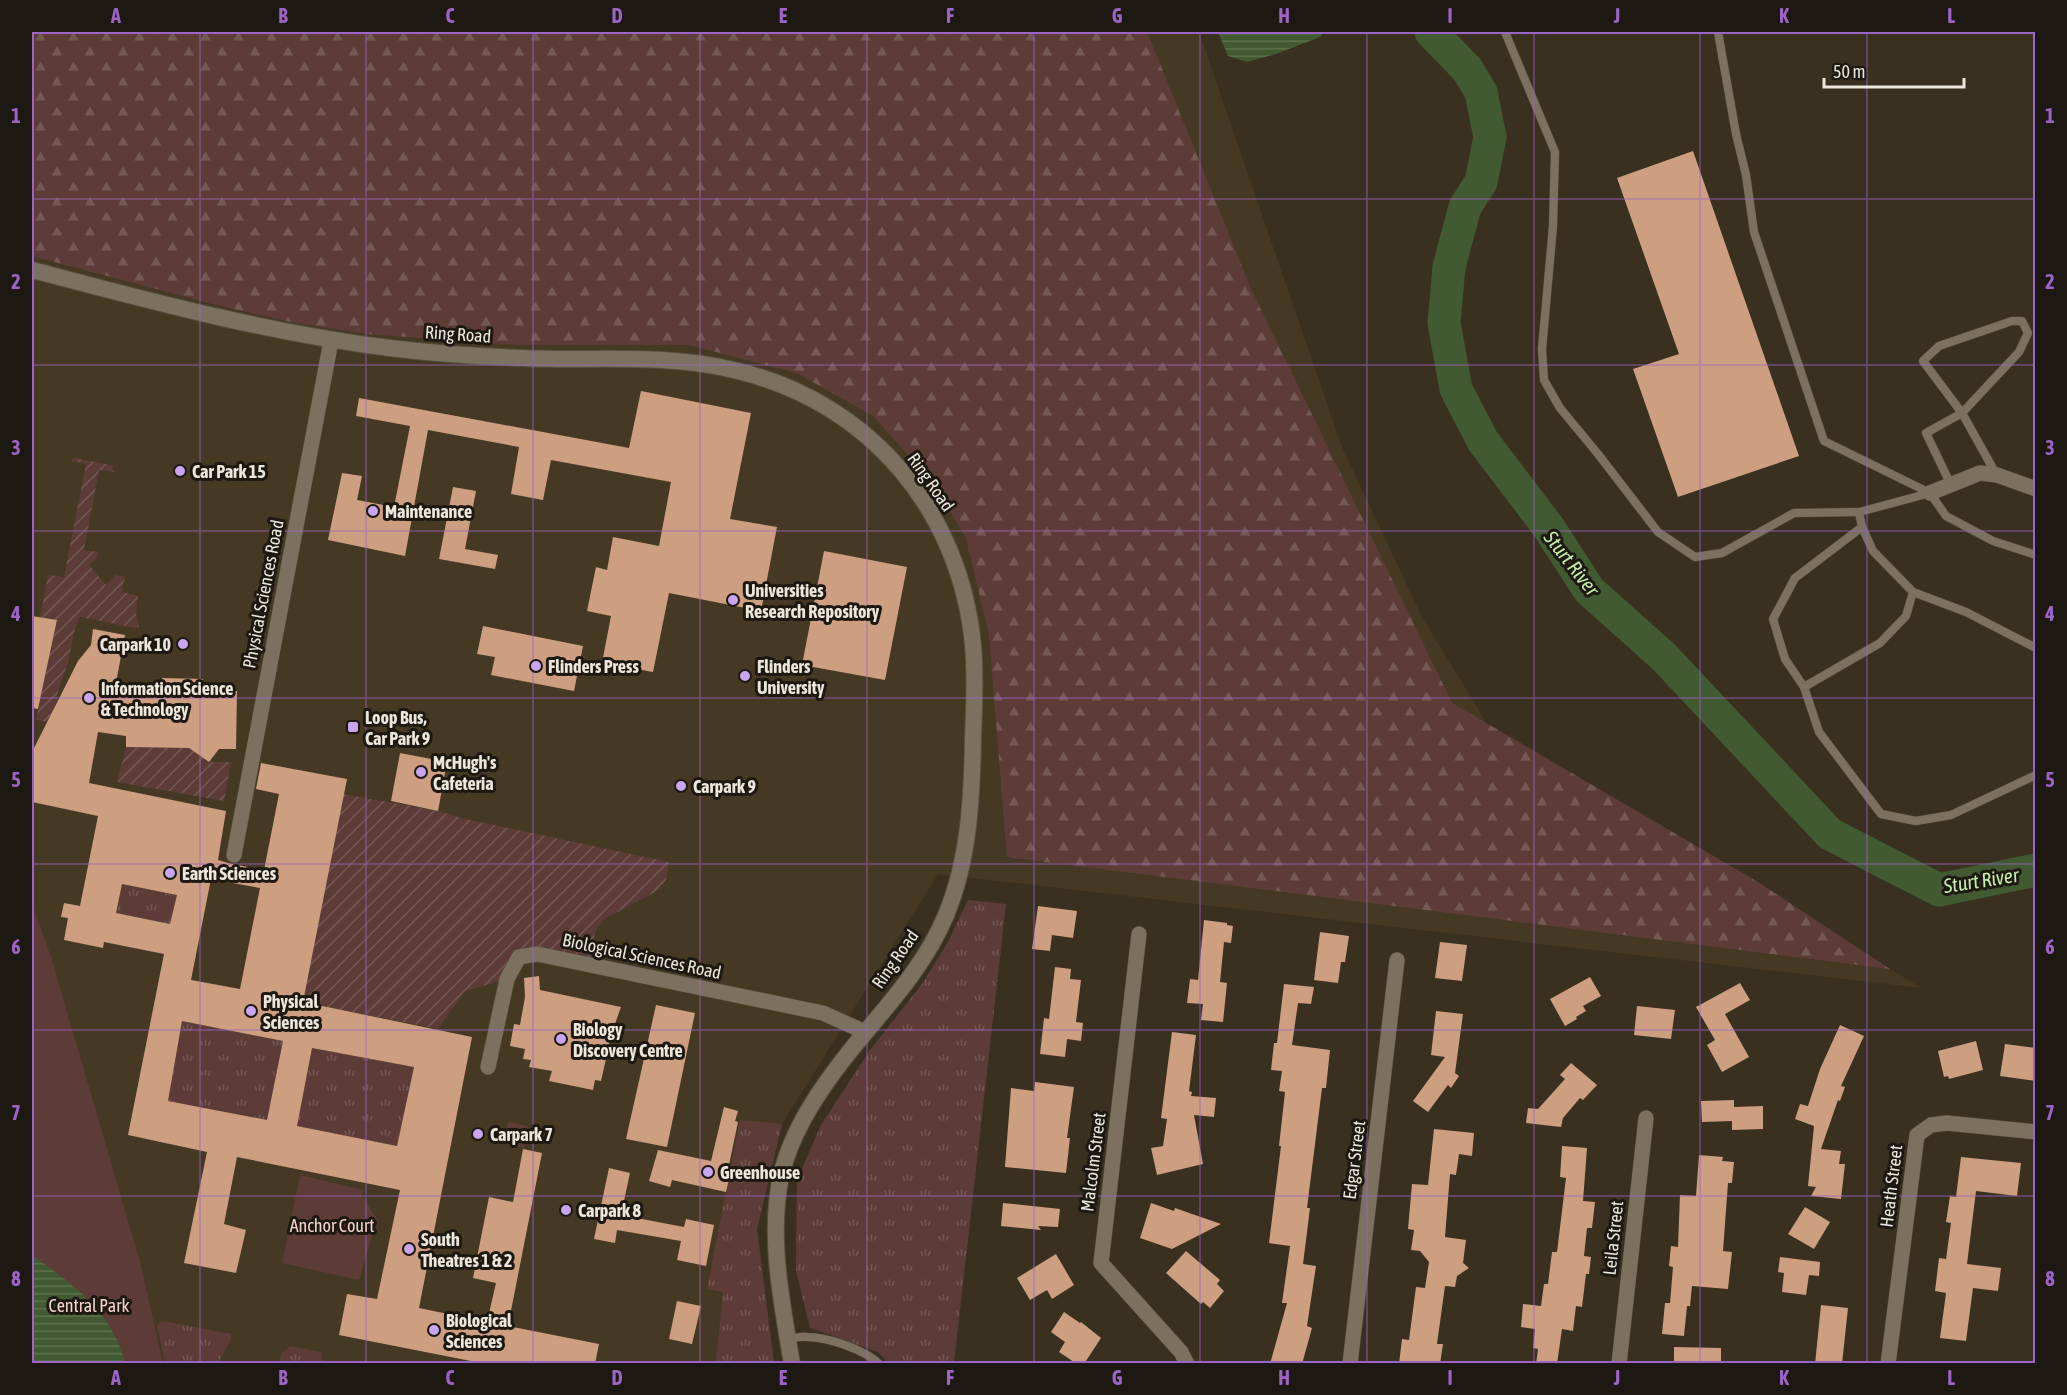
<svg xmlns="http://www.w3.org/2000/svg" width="2067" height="1395" font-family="'Asap Condensed',sans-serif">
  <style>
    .built { fill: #463923 }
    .grass { fill: url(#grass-tufts) }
    .forest { fill: url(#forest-firs) }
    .park { fill: #5d3c38 }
    .garden { fill: url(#garden-furrows) }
    .water { fill: url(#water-rules) }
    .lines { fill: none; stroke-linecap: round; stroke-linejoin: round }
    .river { stroke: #415a31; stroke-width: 33 }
    .building { fill: #cd9e80; fill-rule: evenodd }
    .service-casing { stroke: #564e3f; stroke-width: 9 }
    .minor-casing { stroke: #564e3f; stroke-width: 16 }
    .tertiary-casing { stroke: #564e3f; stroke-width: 18 }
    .service { stroke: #7c715f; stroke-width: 8 }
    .minor { stroke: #7c715f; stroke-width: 15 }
    .tertiary { stroke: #7c715f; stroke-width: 16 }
    .grid { fill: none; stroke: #9d64c8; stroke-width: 1.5; stroke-opacity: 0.55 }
    .poi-dot { fill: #c8a5ee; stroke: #1d1912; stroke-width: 2 }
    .labels { text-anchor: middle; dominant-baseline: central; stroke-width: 6; stroke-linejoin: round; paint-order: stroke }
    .street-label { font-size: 18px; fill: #ece6dc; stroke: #1d1912 }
    .poi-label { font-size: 18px; font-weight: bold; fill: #ece6dc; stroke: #1d1912; text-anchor: start }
    .park-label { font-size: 18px; fill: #f6d3cf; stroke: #1d1912 }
    .water-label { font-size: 20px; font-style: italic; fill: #c3eeaa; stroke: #1d1912 }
    .neatline { fill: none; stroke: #9d64c8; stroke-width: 2 }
    .grid-label { font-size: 20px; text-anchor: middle; font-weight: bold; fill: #9d64c8 }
  </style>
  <defs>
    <pattern id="grass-tufts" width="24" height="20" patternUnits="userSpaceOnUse" patternTransform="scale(1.5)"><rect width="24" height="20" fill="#5d3c38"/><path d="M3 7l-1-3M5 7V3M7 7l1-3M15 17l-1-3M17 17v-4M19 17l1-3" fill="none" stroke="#745854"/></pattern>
    <pattern id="forest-firs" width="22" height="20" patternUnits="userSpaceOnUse" patternTransform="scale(1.5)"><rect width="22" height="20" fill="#5d3c38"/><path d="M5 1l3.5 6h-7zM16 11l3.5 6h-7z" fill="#745854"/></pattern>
    <pattern id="garden-furrows" width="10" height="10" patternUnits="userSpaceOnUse" patternTransform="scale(1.5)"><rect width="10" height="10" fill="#5d3c38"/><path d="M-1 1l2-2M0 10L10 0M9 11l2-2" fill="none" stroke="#745854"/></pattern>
    <pattern id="water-rules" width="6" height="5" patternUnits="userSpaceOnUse" patternTransform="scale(1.5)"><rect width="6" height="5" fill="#415a31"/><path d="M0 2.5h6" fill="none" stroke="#5d724e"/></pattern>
  </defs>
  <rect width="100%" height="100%" fill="#3a3020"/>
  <polygon class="built" points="32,32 1199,32 1342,447 1422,617 1494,735 1922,988 938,874 782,1124 757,1229 774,1363 32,1363"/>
  <g class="grass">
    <polygon points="122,884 177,895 170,924 116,913"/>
    <polygon points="968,900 1006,904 954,1363 888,1363 878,1352 810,1328 796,1271 797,1180 821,1125 870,1050 922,984 948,942"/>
    <polygon points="182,1021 283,1041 267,1121 168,1101"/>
    <polygon points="312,1048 414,1067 397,1146 297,1126"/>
    <polygon points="740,1120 782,1124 757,1229 774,1363 716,1363 723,1292 707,1289"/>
    <polygon points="162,1321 231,1334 231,1339 218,1363 165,1363 157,1325"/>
    <polygon points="290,1346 321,1352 322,1363 279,1363 282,1353"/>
  </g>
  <polygon class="forest" points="32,32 1147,32 1252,291 1452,703 1758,882 1890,969 1007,857 989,635 966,538 934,484 873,416 797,373 689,345 516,345 366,334 291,322 216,305 32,256"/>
  <g class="park">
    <polygon points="32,904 51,957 140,1262 163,1363 32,1363"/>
    <polygon points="508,1122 528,1126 524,1148 503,1143"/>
    <polygon points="300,1175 364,1190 362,1196 377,1219 359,1280 282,1263"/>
  </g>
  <g class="garden">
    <polygon points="73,458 112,465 114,472 99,470 84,550 98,552 97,558 89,565 106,585 116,575 125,577 122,592 138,596 136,614 139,627 135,628 80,617 75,628 68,663 59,688 52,723 36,720 57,621 40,617 48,575 64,577 86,464 71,461"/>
    <polygon points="126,747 189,748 209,762 231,762 224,801 117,782"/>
    <polygon points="343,794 438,811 465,819 669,862 666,880 657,891 604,919 595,932 589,964 519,957 507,979 465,991 438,1029 303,1002"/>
  </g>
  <g class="water">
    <polygon points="1218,32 1324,32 1320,37 1276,54 1247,62 1228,56"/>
    <path d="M 32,1255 C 72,1284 113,1312 125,1363 L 32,1363 Z"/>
  </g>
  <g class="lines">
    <polyline class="river" points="1431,32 1467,69 1481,92 1490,137 1481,182 1465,207 1449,267 1444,323 1456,389 1483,441 1549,528 1589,590 1664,657 1830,834 1939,890 2036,870"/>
  </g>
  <g class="building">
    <polygon points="1693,151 1799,456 1678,497 1633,369 1679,354 1617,178"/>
    <polygon points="641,391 751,413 730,519 777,527 761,611 669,593 653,672 602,663 611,616 587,611 596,567 607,570 613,537 659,546 671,482 551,460 543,500 511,494 519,447 428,430 405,556 328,540 342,473 362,476 357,500 394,507 410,426 356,416 359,398 629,448"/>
    <polygon points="453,487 476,491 465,549 498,555 495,569 439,559"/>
    <polygon points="824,551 907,567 885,680 802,665"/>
    <polygon points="32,616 57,620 38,709 32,708"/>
    <polygon points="483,626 583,646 574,691 491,675 495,657 477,654"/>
    <path d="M 93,629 L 125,635 L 115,688 L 163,689 L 162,678 L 203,679 L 203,690 L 237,691 L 236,749 L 219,749 L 209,762 L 189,748 L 126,747 L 126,736 L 98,732 L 89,783 L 226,811 L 218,860 L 232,864 L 264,870 L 279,794 L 256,789 L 261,763 L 347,779 L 303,1002 L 472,1037 L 419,1308 L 487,1322 L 496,1283 L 473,1278 L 489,1197 L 513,1202 L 523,1149 L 542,1153 L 508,1326 L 599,1344 L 595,1364 L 486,1364 L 339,1335 L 347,1294 L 377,1299 L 400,1190 L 237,1157 L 224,1224 L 246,1230 L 236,1273 L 184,1263 L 207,1152 L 128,1135 L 164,954 L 104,942 L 103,948 L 64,940 L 68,918 L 61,917 L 64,903 L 80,906 L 98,816 L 32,802 L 32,752 L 78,661 L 91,645 ZM 211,879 L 260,888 L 240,989 L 191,980 ZM 122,884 L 177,895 L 170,924 L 116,913 ZM 182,1021 L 283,1041 L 267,1120 L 168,1101 ZM 312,1048 L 414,1067 L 397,1146 L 297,1126 Z"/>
    <polygon points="400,753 447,762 438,811 391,801"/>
    <polygon points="1038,906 1077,911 1073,938 1052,935 1050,951 1032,949"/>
    <polygon points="1204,920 1227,923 1227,925 1233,926 1231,943 1224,942 1220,982 1227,983 1223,1022 1201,1020 1203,1004 1187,1003 1190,979 1198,980"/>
    <polygon points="1320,932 1349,936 1345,962 1341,962 1338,983 1314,980"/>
    <polygon points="1440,942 1467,945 1462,981 1435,978"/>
    <polygon points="1055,967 1071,969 1070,979 1081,980 1076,1022 1083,1023 1081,1041 1067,1039 1065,1057 1040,1054 1044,1018 1049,1019"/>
    <polygon points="539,976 540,990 621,1007 612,1032 601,1081 595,1080 593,1090 549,1081 552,1071 529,1067 531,1060 523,1059 525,1049 510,1046 514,1024 520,1025 525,997 524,978"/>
    <polygon points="1590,977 1601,996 1583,1006 1586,1011 1576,1017 1577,1019 1565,1026 1550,999"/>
    <polygon points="1740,983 1750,1000 1725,1014 1749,1057 1722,1072 1707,1045 1715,1040 1696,1007"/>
    <polygon points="1284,984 1314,987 1311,1004 1298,1003 1292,1045 1330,1050 1326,1088 1322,1088 1307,1208 1310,1208 1303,1264 1316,1266 1307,1326 1312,1328 1302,1364 1270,1364 1287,1303 1282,1303 1290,1246 1269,1243 1281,1146 1279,1146 1285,1092 1279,1091 1282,1071 1271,1070 1274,1043 1277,1043"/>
    <polygon points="656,1005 695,1013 667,1147 626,1139"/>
    <polygon points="1637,1006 1675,1010 1671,1039 1634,1035"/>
    <polygon points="1436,1011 1463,1014 1455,1073 1459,1076 1451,1088 1448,1085 1428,1112 1413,1101 1445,1057 1431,1055"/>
    <polygon points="1840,1025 1864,1036 1841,1086 1845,1087 1840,1101 1838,1100 1821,1149 1841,1151 1839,1164 1845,1164 1841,1199 1811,1196 1816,1187 1808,1186 1814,1126 1795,1119 1800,1104 1808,1106 1820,1069"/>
    <polygon points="1172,1032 1196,1035 1189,1091 1192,1092 1191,1096 1216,1098 1214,1117 1194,1115 1203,1164 1157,1175 1151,1148 1163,1146 1167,1119 1161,1118"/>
    <polygon points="1976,1041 1983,1070 1949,1079 1948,1076 1944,1077 1938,1051"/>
    <polygon points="2005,1044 2036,1048 2036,1081 2000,1076"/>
    <polygon points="1571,1063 1597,1085 1583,1100 1580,1098 1563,1118 1561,1127 1526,1123 1528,1108 1538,1109 1565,1079 1560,1075"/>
    <polygon points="1035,1082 1074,1087 1067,1138 1070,1138 1066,1173 1005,1167 1011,1088 1034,1091"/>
    <polygon points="1734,1100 1734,1107 1763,1106 1763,1129 1732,1130 1732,1121 1702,1122 1701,1101"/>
    <polygon points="724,1107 738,1111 735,1121 738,1122 729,1165 732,1166 726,1192 672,1180 670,1187 649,1181 658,1150 711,1161"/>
    <polygon points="1434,1129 1474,1133 1472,1156 1459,1154 1456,1175 1450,1174 1445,1237 1466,1240 1463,1263 1469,1268 1457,1276 1455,1287 1445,1286 1437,1344 1443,1344 1440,1364 1399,1364 1402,1339 1409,1340 1416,1287 1425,1288 1429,1262 1420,1251 1411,1250 1414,1230 1408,1229 1412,1184 1428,1185"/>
    <polygon points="1562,1146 1587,1148 1583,1201 1595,1202 1592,1228 1587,1228 1584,1256 1591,1257 1589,1274 1586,1274 1582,1307 1576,1306 1573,1331 1562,1329 1557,1364 1536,1364 1538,1349 1533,1348 1535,1329 1521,1327 1523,1304 1541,1306 1544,1284 1548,1284 1552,1252 1557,1252 1566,1178 1560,1177"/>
    <polygon points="1699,1155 1723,1157 1722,1161 1734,1162 1732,1183 1728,1183 1723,1251 1732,1252 1728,1289 1692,1286 1690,1306 1687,1306 1684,1336 1662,1334 1665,1303 1670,1303 1673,1267 1669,1266 1671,1246 1678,1247 1680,1195 1696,1196"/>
    <polygon points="1961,1157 2021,1163 2017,1196 1976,1191 1967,1264 2001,1268 1998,1291 1973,1288 1966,1341 1940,1338 1946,1293 1935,1291 1939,1258 1946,1259 1951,1223 1946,1222 1950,1196 1956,1197"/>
    <polygon points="609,1168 630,1173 621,1215 684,1227 686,1219 714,1225 706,1266 677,1260 681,1241 617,1230 615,1243 594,1239"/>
    <polygon points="1003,1203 1060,1209 1058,1227 1038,1226 1041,1230 1001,1226"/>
    <polygon points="1151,1203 1174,1211 1175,1208 1221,1224 1172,1249 1140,1238"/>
    <polygon points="1805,1207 1830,1222 1814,1249 1788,1234"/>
    <polygon points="1186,1251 1220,1280 1217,1284 1224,1291 1210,1308 1203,1302 1201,1304 1166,1273"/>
    <polygon points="1056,1254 1074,1285 1052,1299 1047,1290 1030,1300 1017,1278"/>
    <polygon points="1780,1257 1820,1262 1819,1276 1809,1275 1806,1295 1782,1292 1784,1273 1778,1272"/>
    <polygon points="677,1301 701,1306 692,1344 669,1339"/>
    <polygon points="1821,1305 1848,1308 1842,1364 1815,1364"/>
    <polygon points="1064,1312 1080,1323 1081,1322 1101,1338 1084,1364 1077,1364 1059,1352 1065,1342 1051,1332"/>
    <polygon points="1674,1347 1721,1348 1721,1364 1674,1364"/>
  </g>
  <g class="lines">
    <defs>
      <g id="service">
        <polyline points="1505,32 1555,152 1553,226 1542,349 1544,380 1560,408 1598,454 1658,532 1695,557 1722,553 1794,513 1859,512"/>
        <polyline points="1718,32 1736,134 1746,175 1754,232 1824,441 1930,493 1946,516 1993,541 2036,555"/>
        <polygon points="2012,321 2022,321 2028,333 2019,352 1962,413 1923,361 1939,346"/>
        <polyline points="1950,483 1926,433 1962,413 1996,474"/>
        <polyline points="1930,493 1859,512 1862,527 1873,551 1913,592 1966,612 2036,648"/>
        <polyline points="1862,527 1795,578 1773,619 1785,659 1804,687 1819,732 1881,814 1916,821 1951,815 2036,775"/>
        <polyline points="1804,687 1880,643 1906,616 1913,592"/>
        <path d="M 788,1339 C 794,1338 801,1336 807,1337 C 827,1337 866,1350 879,1364"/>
      </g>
      <g id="minor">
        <polyline points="1930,493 1980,473 1997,475 2036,489"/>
        <polyline points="234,855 331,341"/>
        <polyline points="1139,934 1101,1263 1181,1352 1187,1364"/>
        <polyline points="488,1067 507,979 519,957 537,954 823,1013 865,1032"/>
        <polyline points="1350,1364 1397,960"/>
        <polyline points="1619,1364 1646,1118"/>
        <polyline points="1888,1364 1917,1135 1931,1125 1947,1123 2036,1132"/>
      </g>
      <path id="tertiary" d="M 32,270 C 150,301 268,333 390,348 C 446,355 503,358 560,359 C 619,359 680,356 738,371 C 870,403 960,510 973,645 C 976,676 974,708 973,739 C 972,798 969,860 946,915 C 926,964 888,1005 854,1046 C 824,1083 792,1128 781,1176 C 768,1238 782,1303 792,1364"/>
    </defs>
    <use href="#service" class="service-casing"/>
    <use href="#minor" class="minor-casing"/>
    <use href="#tertiary" class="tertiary-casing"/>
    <use href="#service" class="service"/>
    <use href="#minor" class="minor"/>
    <use href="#tertiary" class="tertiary"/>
  </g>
  <path class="grid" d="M 200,32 L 200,1364M 366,32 L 366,1364M 533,32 L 533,1364M 700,32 L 700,1364M 867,32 L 867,1364M 1034,32 L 1034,1364M 1200,32 L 1200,1364M 1367,32 L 1367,1364M 1534,32 L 1534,1364M 1700,32 L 1700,1364M 1867,32 L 1867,1364M 32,199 L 2036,199M 32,365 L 2036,365M 32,531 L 2036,531M 32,698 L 2036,698M 32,864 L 2036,864M 32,1030 L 2036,1030M 32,1196 L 2036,1196"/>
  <g class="poi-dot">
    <circle cx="180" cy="471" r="6"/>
    <circle cx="373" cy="511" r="6"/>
    <circle cx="733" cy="600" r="6"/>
    <circle cx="183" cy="644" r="6"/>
    <circle cx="536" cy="666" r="6"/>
    <circle cx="745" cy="676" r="6"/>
    <circle cx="89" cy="698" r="6"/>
    <rect x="347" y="721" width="12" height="12" rx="3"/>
    <circle cx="421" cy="772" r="6"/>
    <circle cx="681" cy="786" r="6"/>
    <circle cx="170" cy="873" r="6"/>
    <circle cx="251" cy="1011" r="6"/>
    <circle cx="561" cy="1039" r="6"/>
    <circle cx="478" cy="1134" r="6"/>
    <circle cx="708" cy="1172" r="6"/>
    <circle cx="566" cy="1210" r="6"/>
    <circle cx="409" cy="1249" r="6"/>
    <circle cx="434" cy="1330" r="6"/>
  </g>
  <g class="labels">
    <g class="street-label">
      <text transform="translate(458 334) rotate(4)">Ring Road</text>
      <text transform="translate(931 482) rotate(55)">Ring Road</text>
      <text transform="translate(263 594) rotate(-79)">Physical Sciences Road</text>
      <text transform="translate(642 956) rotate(12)">Biological Sciences Road</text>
      <text transform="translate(895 959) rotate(-55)">Ring Road</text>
      <text transform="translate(1354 1160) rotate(-83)">Edgar Street</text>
      <text transform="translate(1093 1162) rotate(-83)">Malcolm Street</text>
      <text transform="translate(1891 1186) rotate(-83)">Heath Street</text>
      <text transform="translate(1613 1238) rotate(-84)">Leila Street</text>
    </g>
    <g class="poi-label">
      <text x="192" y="471">Car Park 15</text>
      <text x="385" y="511">Maintenance</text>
      <text x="745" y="590">Universities<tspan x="745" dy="21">Research Repository</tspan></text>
      <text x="171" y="644" text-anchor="end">Carpark 10</text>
      <text x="548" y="666">Flinders Press</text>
      <text x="757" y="666">Flinders<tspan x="757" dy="21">University</tspan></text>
      <text x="101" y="688">Information Science<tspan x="101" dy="21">&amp; Technology</tspan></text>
      <text x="365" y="717">Loop Bus,<tspan x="365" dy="21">Car Park 9</tspan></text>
      <text x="433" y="762">McHugh's<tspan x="433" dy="21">Cafeteria</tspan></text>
      <text x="693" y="786">Carpark 9</text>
      <text x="182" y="873">Earth Sciences</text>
      <text x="263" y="1001">Physical<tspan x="263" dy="21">Sciences</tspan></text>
      <text x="573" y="1029">Biology<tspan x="573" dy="21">Discovery Centre</tspan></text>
      <text x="490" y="1134">Carpark 7</text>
      <text x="720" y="1172">Greenhouse</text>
      <text x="578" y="1210">Carpark 8</text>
      <text x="421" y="1239">South<tspan x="421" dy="21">Theatres 1 &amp; 2</tspan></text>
      <text x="446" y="1320">Biological<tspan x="446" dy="21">Sciences</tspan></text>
    </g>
    <g class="park-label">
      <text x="332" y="1225">Anchor Court</text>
      <text x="89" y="1305">Central Park</text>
    </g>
    <g class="water-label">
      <text transform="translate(1572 563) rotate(52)">Sturt River</text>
      <text transform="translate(1981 880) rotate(-9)">Sturt River</text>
    </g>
  </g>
  <rect width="2067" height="1395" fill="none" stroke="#1d1912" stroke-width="66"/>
  <path d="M1824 78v9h140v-9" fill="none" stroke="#ece6dc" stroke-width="3"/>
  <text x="1833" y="78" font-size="18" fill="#ece6dc" stroke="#1d1912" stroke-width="4.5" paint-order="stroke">50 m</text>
  <rect x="33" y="33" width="2001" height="1329" class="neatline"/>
  <g class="grid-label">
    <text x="116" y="23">A</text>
    <text x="283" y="23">B</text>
    <text x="450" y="23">C</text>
    <text x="617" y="23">D</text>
    <text x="783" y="23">E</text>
    <text x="950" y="23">F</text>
    <text x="1117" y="23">G</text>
    <text x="1284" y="23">H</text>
    <text x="1450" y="23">I</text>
    <text x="1617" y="23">J</text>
    <text x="1784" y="23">K</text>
    <text x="1951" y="23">L</text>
    <text x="16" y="123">1</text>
    <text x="2050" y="123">1</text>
    <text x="16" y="289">2</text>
    <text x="2050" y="289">2</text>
    <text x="16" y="455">3</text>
    <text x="2050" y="455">3</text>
    <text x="16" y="621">4</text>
    <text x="2050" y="621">4</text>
    <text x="16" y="787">5</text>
    <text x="2050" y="787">5</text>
    <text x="16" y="954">6</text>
    <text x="2050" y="954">6</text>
    <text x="16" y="1120">7</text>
    <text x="2050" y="1120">7</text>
    <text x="16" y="1286">8</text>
    <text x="2050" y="1286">8</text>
    <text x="116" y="1385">A</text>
    <text x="283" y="1385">B</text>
    <text x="450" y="1385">C</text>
    <text x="617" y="1385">D</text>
    <text x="783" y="1385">E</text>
    <text x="950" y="1385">F</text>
    <text x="1117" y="1385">G</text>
    <text x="1284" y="1385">H</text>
    <text x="1450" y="1385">I</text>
    <text x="1617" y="1385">J</text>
    <text x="1784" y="1385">K</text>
    <text x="1951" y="1385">L</text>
  </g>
</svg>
